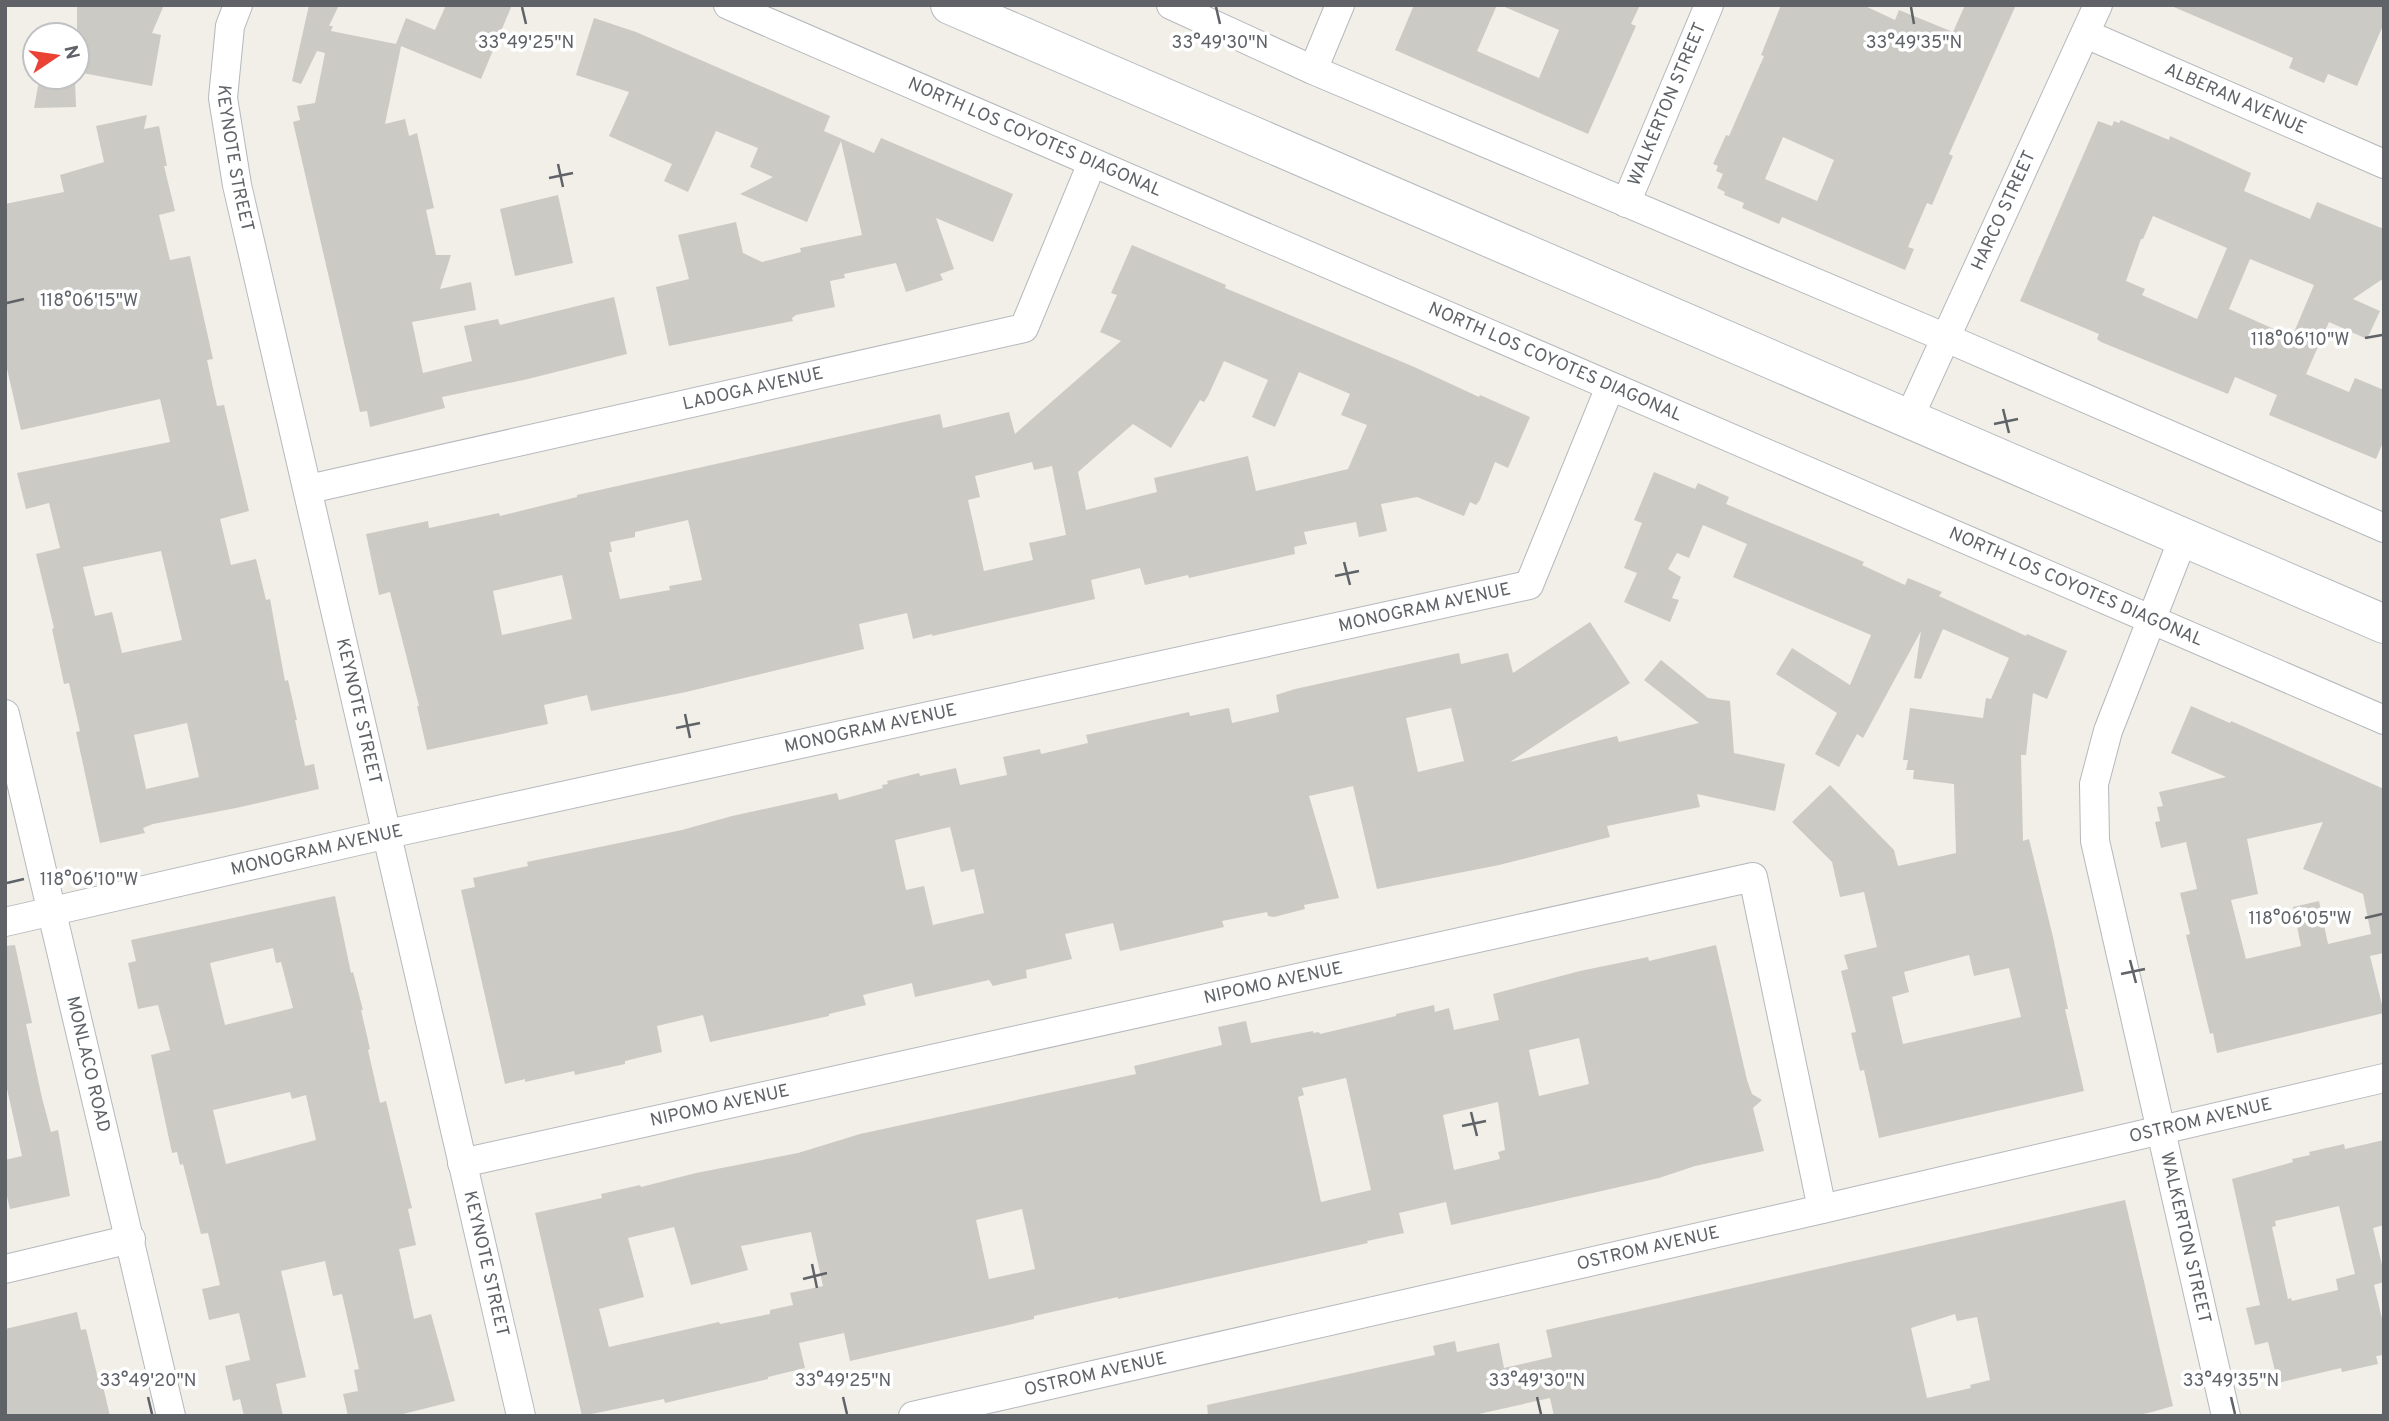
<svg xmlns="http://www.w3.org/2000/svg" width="2389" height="1421" font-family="Overpass,sans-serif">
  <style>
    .building { fill: #cccac5; fill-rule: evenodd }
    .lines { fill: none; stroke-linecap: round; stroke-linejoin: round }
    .minor-casing { stroke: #b5b8bc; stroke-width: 30 }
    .secondary-casing { stroke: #b6babf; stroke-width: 40 }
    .minor { stroke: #fff; stroke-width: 28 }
    .secondary { stroke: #fff; stroke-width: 38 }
    .ticks { fill: none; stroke: #5f6368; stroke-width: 2.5 }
    .labels { text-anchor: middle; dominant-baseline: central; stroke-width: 7; stroke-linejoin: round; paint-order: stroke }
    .street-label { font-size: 18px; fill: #5f6368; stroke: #fff }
    .ticks-label { font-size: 18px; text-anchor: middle; fill: #5f6368; stroke: #fff; stroke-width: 7; stroke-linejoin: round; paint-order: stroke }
  </style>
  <rect width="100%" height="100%" fill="#f1efe8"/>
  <g class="building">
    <polygon points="77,5 164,5 152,33 161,35 152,86 77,72"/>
    <polygon points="309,5 339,5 329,26 333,26 331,31 396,44 406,18 435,30 446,5 512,5 481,79 401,46 385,124 405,119 409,136 417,133 434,208 426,210 436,255 451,255 440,289 471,282 476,310 412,322 423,373 472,361 464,326 498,319 500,325 614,297 627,354 528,379 442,397 445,408 370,427 367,411 360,412 293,122 300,120 297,106 315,103 325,53 317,51 301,84 292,81"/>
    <polygon points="1414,5 1497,5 1477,51 1539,78 1559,30 1500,5 1640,5 1631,24 1636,26 1588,134 1395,50"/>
    <path d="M 1781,5 L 1863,5 L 1895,20 L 1899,10 L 1953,32 L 1965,5 L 2016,5 L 1949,154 L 1953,156 L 1932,205 L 1927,203 L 1908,247 L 1914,249 L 1905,270 L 1782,217 L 1779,224 L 1742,208 L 1744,203 L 1724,195 L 1725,192 L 1717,188 L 1723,174 L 1716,171 L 1718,166 L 1713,164 L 1726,135 L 1729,136 L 1764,56 L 1761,55 ZM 1783,137 L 1834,160 L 1817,201 L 1765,179 Z"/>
    <polygon points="2169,5 2384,5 2384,23 2357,86 2328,74 2324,83 2289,68 2293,58"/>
    <polygon points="594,18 636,32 830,116 824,131 874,153 881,138 1013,194 993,242 936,218 954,269 940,274 943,280 906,292 896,263 844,274 845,278 830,281 835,307 796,315 792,318 793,321 669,346 656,287 689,279 678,235 736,222 743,253 762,262 801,252 800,248 862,235 841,141 807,222 740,194 773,177 750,167 758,148 716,131 688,192 664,181 672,164 609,136 629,92 576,75"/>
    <polygon points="75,80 76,107 34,108 39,81"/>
    <path d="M 147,115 L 144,129 L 159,126 L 167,166 L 164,166 L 175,211 L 159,215 L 170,260 L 190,256 L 213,359 L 207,360 L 217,406 L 224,405 L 249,511 L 220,519 L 231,565 L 256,559 L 266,600 L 270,599 L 285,681 L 288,680 L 297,720 L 295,720 L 305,766 L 314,764 L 319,789 L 236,808 L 153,824 L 143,828 L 145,833 L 100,843 L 76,732 L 80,731 L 69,683 L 64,684 L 52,629 L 54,628 L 36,554 L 60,548 L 49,503 L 26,509 L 17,473 L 170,442 L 160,399 L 21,430 L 5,360 L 5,204 L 64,192 L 60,175 L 104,162 L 96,126 ZM 161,551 L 182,640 L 122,653 L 112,612 L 95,616 L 83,567 ZM 187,723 L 199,777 L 146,789 L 134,735 Z"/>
    <path d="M 2121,120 L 2169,140 L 2170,136 L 2251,173 L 2244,191 L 2310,219 L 2317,202 L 2384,229 L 2384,278 L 2353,299 L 2380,311 L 2367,339 L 2329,322 L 2306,374 L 2349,392 L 2355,378 L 2384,390 L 2384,440 L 2376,459 L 2269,415 L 2277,395 L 2235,377 L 2228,394 L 2101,342 L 2097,339 L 2099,334 L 2020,301 L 2098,121 L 2112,126 L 2114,121 L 2119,123 ZM 2153,216 L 2227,248 L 2197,319 L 2142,295 L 2145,289 L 2126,281 L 2141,239 L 2143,239 ZM 2250,259 L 2314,285 L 2292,337 L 2229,309 Z"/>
    <polygon points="558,195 573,263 515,276 500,209"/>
    <path d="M 1132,245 L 1226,285 L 1225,288 L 1412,366 L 1479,397 L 1480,395 L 1530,417 L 1508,468 L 1495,462 L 1480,500 L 1476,505 L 1470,502 L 1464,516 L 1417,497 L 1381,504 L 1387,531 L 1359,537 L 1356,522 L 1304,532 L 1307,544 L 1294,547 L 1295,554 L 1189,578 L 1188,575 L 1145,585 L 1140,568 L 1091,580 L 1095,599 L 932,636 L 932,634 L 913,639 L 907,613 L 859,624 L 864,649 L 686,692 L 591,711 L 587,695 L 544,705 L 548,724 L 427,750 L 417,706 L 419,706 L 390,592 L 379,595 L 366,534 L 428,521 L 429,528 L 499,513 L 500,516 L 577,497 L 577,495 L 940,414 L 943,428 L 1009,412 L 1015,434 L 1121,341 L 1100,332 L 1117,295 L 1111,293 ZM 1224,361 L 1268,380 L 1252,417 L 1275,427 L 1299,372 L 1350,394 L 1341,415 L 1367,425 L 1348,469 L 1256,491 L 1248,456 L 1154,478 L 1157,492 L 1086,510 L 1078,472 L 1133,424 L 1171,448 L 1200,400 L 1204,402 L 1208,396 ZM 1032,462 L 1034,470 L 1052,466 L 1066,535 L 1029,543 L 1033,560 L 984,571 L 968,500 L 980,497 L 975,476 ZM 688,520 L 702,580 L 669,586 L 670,590 L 620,599 L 609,552 L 612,552 L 610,542 L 635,537 L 635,532 ZM 562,575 L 572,619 L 502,635 L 493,591 Z"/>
    <path d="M 1654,472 L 1695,489 L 1698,483 L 1729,497 L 1726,504 L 1864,562 L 1862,565 L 1905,585 L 1908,578 L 1942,592 L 1939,596 L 2026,636 L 2027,634 L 2067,651 L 2047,699 L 2033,693 L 2026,755 L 2021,755 L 2023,841 L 2029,839 L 2053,937 L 2068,1009 L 2065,1009 L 2084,1091 L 1879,1138 L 1864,1070 L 1860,1071 L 1851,1033 L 1856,1032 L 1841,971 L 1848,969 L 1844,955 L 1877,947 L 1864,892 L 1840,897 L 1832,862 L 1792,822 L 1830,785 L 1894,850 L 1898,866 L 1956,853 L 1954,784 L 1913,779 L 1914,770 L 1906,770 L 1908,760 L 1903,760 L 1910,708 L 1983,718 L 1986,698 L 1991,699 L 2009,658 L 1943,629 L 1921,679 L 1914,678 L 1921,631 L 1863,738 L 1857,734 L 1839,767 L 1815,754 L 1837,713 L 1776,674 L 1792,648 L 1850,685 L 1871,635 L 1733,577 L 1747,544 L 1703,525 L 1689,558 L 1677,553 L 1668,569 L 1681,577 L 1672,598 L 1679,600 L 1670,622 L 1624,602 L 1637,573 L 1624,568 L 1642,523 L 1634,520 ZM 1969,955 L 1974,976 L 2009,968 L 2021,1017 L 1903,1044 L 1892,997 L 1909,992 L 1904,972 Z"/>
    <path d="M 1590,622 L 1630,683 L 1510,762 L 1617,736 L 1619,742 L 1699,723 L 1644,680 L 1661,660 L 1708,698 L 1730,701 L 1734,753 L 1785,764 L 1775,811 L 1697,794 L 1700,807 L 1607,826 L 1610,837 L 1499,865 L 1377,889 L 1353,786 L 1309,796 L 1339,898 L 1304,905 L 1305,909 L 1274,917 L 1268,916 L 1267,912 L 1222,921 L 1224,927 L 1120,951 L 1113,923 L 1065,934 L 1072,959 L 1026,970 L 1027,978 L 993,986 L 989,980 L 915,997 L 912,983 L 863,995 L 866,1005 L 829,1014 L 829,1016 L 710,1042 L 703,1015 L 657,1026 L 662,1052 L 625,1061 L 625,1064 L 575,1075 L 574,1071 L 525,1082 L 525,1079 L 505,1084 L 461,890 L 475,887 L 473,878 L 528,866 L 527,862 L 682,830 L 732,816 L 837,793 L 839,800 L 883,788 L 882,785 L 888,784 L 887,781 L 919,773 L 920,776 L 956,768 L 960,785 L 1007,775 L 1003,757 L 1040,749 L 1041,754 L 1088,743 L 1086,735 L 1189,712 L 1190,716 L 1229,708 L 1232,723 L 1279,712 L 1276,695 L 1295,689 L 1459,653 L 1461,664 L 1508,653 L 1513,673 ZM 1451,708 L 1464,761 L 1418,772 L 1406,718 ZM 950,827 L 961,872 L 974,869 L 984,913 L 933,925 L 924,886 L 906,890 L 895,840 Z"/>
    <path d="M 2191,706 L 2230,723 L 2231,721 L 2384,789 L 2384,953 L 2370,956 L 2384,1013 L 2217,1053 L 2213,1033 L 2210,1034 L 2186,935 L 2190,934 L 2180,893 L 2197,889 L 2186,842 L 2161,848 L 2155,822 L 2160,821 L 2157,807 L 2163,806 L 2159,792 L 2226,777 L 2171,753 ZM 2323,822 L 2303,869 L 2363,894 L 2371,934 L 2328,944 L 2319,901 L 2293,907 L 2301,946 L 2246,959 L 2231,900 L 2258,894 L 2247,839 Z"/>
    <path d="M 335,896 L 351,973 L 353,972 L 363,1010 L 361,1010 L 370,1049 L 368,1050 L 380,1103 L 386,1101 L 412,1208 L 408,1209 L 416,1245 L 399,1249 L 414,1319 L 431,1314 L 455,1401 L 395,1416 L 348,1416 L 343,1394 L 358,1391 L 354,1370 L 359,1369 L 342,1294 L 333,1296 L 325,1261 L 281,1271 L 306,1377 L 276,1384 L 283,1416 L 244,1416 L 240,1399 L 233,1401 L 225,1366 L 250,1360 L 239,1313 L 209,1320 L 202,1289 L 220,1285 L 208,1233 L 201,1234 L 183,1164 L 180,1165 L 177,1152 L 172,1153 L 151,1055 L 170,1050 L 158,1005 L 138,1009 L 128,963 L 136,961 L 131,940 ZM 273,948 L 276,963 L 281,962 L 293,1008 L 225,1025 L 210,963 ZM 290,1092 L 292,1099 L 306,1095 L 316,1140 L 226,1164 L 213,1110 Z"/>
    <polygon points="15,945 32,1023 26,1024 42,1098 51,1132 58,1130 70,1196 10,1209 5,1188 5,1160 22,1156 5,1080 5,946"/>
    <path d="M 1716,945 L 1747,1080 L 1752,1094 L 1762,1100 L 1753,1108 L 1764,1151 L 1695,1166 L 1659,1178 L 1451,1225 L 1446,1202 L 1399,1213 L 1404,1233 L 1367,1241 L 1368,1243 L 1118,1299 L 1118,1297 L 1034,1316 L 1034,1319 L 850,1361 L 844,1333 L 799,1343 L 805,1368 L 768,1377 L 768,1379 L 665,1403 L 664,1399 L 582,1416 L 535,1213 L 602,1198 L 601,1194 L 640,1185 L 641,1187 L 696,1173 L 798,1153 L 860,1134 L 1136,1074 L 1134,1066 L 1222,1045 L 1218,1027 L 1246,1021 L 1251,1043 L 1313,1031 L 1313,1033 L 1319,1032 L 1320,1034 L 1396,1016 L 1396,1014 L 1434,1005 L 1435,1012 L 1449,1008 L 1454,1030 L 1499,1020 L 1493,994 L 1580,971 L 1648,957 L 1649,961 ZM 1579,1038 L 1589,1084 L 1539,1096 L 1529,1050 ZM 1346,1078 L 1371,1190 L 1321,1202 L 1298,1097 L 1304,1095 L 1302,1088 ZM 1498,1102 L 1505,1150 L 1498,1152 L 1500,1159 L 1454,1170 L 1443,1115 ZM 1022,1209 L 1035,1269 L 989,1279 L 976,1220 ZM 674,1227 L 691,1285 L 748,1270 L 741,1246 L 811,1232 L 823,1286 L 790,1293 L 793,1305 L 770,1310 L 770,1314 L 720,1324 L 719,1322 L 609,1347 L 599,1309 L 644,1297 L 628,1238 Z"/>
    <path d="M 2384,1140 L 2384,1225 L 2373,1228 L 2384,1273 L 2384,1282 L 2374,1285 L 2384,1327 L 2384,1355 L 2376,1356 L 2378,1364 L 2342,1372 L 2341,1368 L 2278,1383 L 2268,1342 L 2255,1345 L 2246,1308 L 2260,1305 L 2232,1179 L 2293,1162 L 2292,1159 L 2310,1155 L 2309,1152 L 2344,1144 L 2345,1149 ZM 2339,1206 L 2355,1274 L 2336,1279 L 2338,1290 L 2292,1301 L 2291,1298 L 2288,1299 L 2272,1227 L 2276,1226 L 2275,1221 Z"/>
    <path d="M 2125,1200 L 2173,1406 L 2152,1412 L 2134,1416 L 1554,1416 L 1550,1398 L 1470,1416 L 1208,1416 L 1207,1405 L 1435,1355 L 1433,1346 L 1455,1341 L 1457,1352 L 1499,1343 L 1504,1368 L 1552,1357 L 1546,1330 ZM 1955,1314 L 1957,1321 L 1977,1317 L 1990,1380 L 1970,1385 L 1971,1388 L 1927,1398 L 1911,1328 Z"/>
    <polygon points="77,1312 81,1330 86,1329 99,1383 102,1382 110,1416 5,1416 5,1329"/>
  </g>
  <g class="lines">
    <defs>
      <g id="minor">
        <path id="s1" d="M 238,5 L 230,26 L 223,98 L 237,185 L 521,1416"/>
        <path id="s2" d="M 728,5 L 2384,720"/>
        <polyline points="1171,5 1313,70 1944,337 2384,528"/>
        <path id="s3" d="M 2086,34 L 2384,164"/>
        <polyline points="1313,70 1340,5"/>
        <path id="s4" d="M 1626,203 L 1709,5"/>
        <path id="s5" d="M 1909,418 L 2098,5"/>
        <path id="s6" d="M 309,489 L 1024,328 L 1092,163"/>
        <path id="s7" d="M 2184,536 L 2108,731 L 2094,784 L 2095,841 L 2226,1416"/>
        <path id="s8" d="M 5,714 L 171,1416"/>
        <path id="s9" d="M 5,922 L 388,834 L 1529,585 L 1610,387"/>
        <path id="s10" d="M 462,1163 L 1753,877 L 1822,1209"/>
        <polyline points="5,1269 131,1239"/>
        <path id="s11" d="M 913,1416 L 1822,1209 L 2384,1078"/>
      </g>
      <polyline id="secondary" points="950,5 2384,624"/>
    </defs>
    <use href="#minor" class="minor-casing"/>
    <use href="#secondary" class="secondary-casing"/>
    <use href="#minor" class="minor"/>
    <use href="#secondary" class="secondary"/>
  </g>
  <path class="ticks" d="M 522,7 L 526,24M 1216,7 L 1220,24M 1911,7 L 1914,24M 558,164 L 563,187M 549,178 L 573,173M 7,303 L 24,299M 2365,338 L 2382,335M 2003,409 L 2009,433M 1994,424 L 2018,419M 1344,562 L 1350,585M 1335,576 L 1359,571M 685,714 L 690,738M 676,728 L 700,723M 7,883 L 24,879M 2365,918 L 2382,914M 2130,960 L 2136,983M 2121,974 L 2145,969M 1471,1112 L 1477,1136M 1462,1126 L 1486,1121M 812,1264 L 817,1288M 803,1279 L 827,1273M 148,1397 L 152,1414M 843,1397 L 847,1414M 1537,1397 L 1541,1414M 2231,1397 L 2235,1414"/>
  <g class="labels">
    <g class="street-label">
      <text stroke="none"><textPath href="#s3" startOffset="163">ALBERAN AVENUE</textPath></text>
      <text stroke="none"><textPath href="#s4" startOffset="107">WALKERTON STREET</textPath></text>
      <text stroke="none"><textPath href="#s2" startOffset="334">NORTH LOS COYOTES DIAGONAL</textPath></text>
      <text stroke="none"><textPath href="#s1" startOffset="156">KEYNOTE STREET</textPath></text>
      <text stroke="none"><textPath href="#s5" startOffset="228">HARCO STREET</textPath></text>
      <text stroke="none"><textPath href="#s2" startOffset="901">NORTH LOS COYOTES DIAGONAL</textPath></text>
      <text stroke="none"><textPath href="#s6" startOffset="455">LADOGA AVENUE</textPath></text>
      <text stroke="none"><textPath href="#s2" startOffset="1468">NORTH LOS COYOTES DIAGONAL</textPath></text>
      <text stroke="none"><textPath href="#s9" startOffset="1454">MONOGRAM AVENUE</textPath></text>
      <text stroke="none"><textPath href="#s1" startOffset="723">KEYNOTE STREET</textPath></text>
      <text stroke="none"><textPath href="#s9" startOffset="887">MONOGRAM AVENUE</textPath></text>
      <text stroke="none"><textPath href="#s9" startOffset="320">MONOGRAM AVENUE</textPath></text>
      <text stroke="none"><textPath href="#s10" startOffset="831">NIPOMO AVENUE</textPath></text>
      <text stroke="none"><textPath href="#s8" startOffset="360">MONLACO ROAD</textPath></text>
      <text stroke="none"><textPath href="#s10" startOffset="264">NIPOMO AVENUE</textPath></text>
      <text stroke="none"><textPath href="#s11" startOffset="1321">OSTROM AVENUE</textPath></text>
      <text stroke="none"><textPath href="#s7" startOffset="728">WALKERTON STREET</textPath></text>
      <text stroke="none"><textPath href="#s11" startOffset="754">OSTROM AVENUE</textPath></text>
      <text stroke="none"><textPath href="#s1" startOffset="1290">KEYNOTE STREET</textPath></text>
      <text stroke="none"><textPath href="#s11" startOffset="187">OSTROM AVENUE</textPath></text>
    </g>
  </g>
  <g class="ticks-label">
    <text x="526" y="48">33°49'25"N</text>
    <text x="1220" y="48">33°49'30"N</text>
    <text x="1914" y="48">33°49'35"N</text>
    <text x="89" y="306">118°06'15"W</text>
    <text x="2300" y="345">118°06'10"W</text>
    <text x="89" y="885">118°06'10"W</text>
    <text x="2300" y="924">118°06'05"W</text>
    <text x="148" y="1386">33°49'20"N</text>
    <text x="843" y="1386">33°49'25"N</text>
    <text x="1537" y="1386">33°49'30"N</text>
    <text x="2231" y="1386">33°49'35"N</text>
  </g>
  <rect width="2389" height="1421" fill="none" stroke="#5f6368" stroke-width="14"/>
  <g transform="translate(56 56) rotate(77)"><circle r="33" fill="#ffffff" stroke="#bfc1c3" stroke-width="2"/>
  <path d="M0-5L12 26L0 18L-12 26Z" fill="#ea4335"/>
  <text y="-10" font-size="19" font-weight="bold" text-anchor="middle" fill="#5f6368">N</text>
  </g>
</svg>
